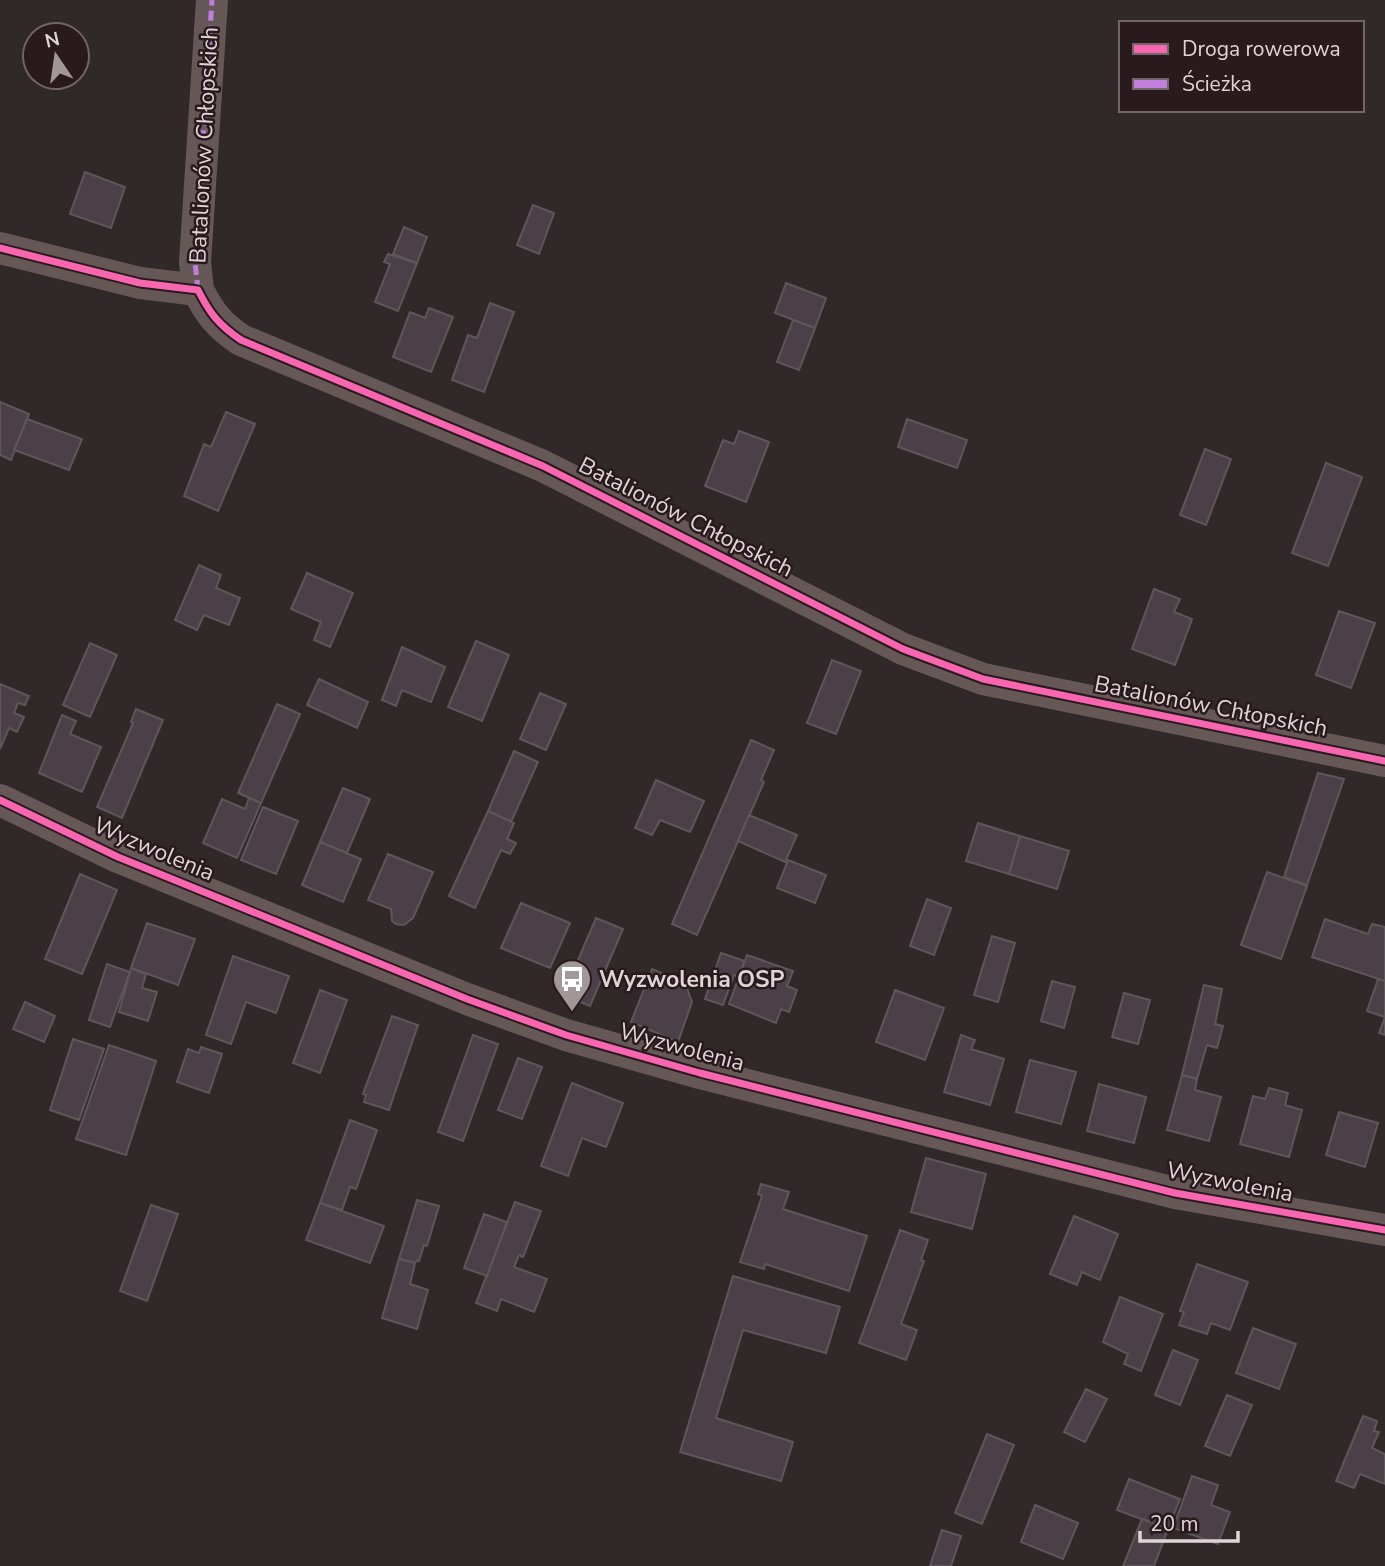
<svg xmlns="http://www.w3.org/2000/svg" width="1385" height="1566" font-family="'Nunito Sans',sans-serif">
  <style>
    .building { fill: #4b4047; stroke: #5e575a; stroke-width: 2 }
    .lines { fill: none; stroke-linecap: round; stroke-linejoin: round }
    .minor { stroke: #665856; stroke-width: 32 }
    .quiet { stroke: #c07fdc; stroke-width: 5; stroke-dasharray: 10 5; stroke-linecap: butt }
    .cycleway-casing { stroke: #291a1e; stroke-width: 11 }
    .cycleway { stroke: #f766af; stroke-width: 7 }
    .labels { text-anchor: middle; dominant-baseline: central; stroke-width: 5; stroke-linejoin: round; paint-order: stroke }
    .street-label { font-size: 23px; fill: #dfd4d7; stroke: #291a1e }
    .poi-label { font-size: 23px; font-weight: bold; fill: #dfd4d7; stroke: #291a1e; text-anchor: start }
  </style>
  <rect width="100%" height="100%" fill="#302829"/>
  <g class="building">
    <polygon points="85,172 125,187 111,228 70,214"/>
    <polygon points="533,205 554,213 539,254 517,245"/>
    <polygon points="404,227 427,237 417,263 393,254"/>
    <polygon points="388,254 417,263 398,311 375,302 390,264 384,262"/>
    <polygon points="786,283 826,298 815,328 775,313"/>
    <polygon points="490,303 514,312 484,392 452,380 468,335 477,338"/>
    <polygon points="429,308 453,317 431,372 393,357 410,312 425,318"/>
    <polygon points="793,320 815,328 799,370 777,362"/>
    <polygon points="0,402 29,414 11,460 0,455"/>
    <polygon points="226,412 255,424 218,511 184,496 204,444 211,447"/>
    <polygon points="27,419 82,439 69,470 14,450"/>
    <polygon points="907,419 967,440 957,468 898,447"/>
    <polygon points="739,431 769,442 746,502 705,486 723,440 734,444"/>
    <polygon points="1205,449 1231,459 1206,525 1180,515"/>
    <polygon points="1326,463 1362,477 1328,566 1292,553"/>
    <polygon points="199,565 221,575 216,588 240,598 229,625 204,615 197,630 175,620"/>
    <polygon points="307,573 353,593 330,647 314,640 321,622 291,609"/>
    <polygon points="1154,589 1180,599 1174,612 1192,619 1175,665 1132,649"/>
    <polygon points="1339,611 1375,623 1351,688 1316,675"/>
    <polygon points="476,641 509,655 482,721 448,707"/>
    <polygon points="90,643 117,655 90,717 63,705"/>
    <polygon points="402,647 445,667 431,702 402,690 396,706 382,700"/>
    <polygon points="832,660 861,671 836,734 807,723"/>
    <polygon points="319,679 368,702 357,728 307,705"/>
    <polygon points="0,684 29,696 25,705 18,703 14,713 24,717 17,732 9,728 0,749"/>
    <polygon points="540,693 566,704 546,750 520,739"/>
    <polygon points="277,704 300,714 261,803 238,793"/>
    <polygon points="136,709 163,720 122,818 97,807 133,723 131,722"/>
    <polygon points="62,715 76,721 70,734 101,747 82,792 39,773"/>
    <polygon points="751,740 774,750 761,780 764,782 697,935 672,924"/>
    <polygon points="514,751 538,762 511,822 488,811"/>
    <polygon points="1318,773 1344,779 1307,885 1284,877"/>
    <polygon points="656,780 704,801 690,832 660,820 652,835 635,828"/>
    <polygon points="343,788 370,799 347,853 320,842"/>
    <polygon points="249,798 261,803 237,858 203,843 222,799 245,809"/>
    <polygon points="263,807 298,821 276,874 241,860"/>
    <polygon points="488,811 514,823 507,839 516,843 510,854 501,850 475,908 449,896"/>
    <polygon points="749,815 797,835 785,862 738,841"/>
    <polygon points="978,823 1020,836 1009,874 966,861"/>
    <polygon points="1020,836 1069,851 1057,889 1009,874"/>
    <polygon points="320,842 361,859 343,902 302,885"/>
    <polygon points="388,854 433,872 413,918 404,925 396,924 392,921 391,909 368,900"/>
    <polygon points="788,860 826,875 815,903 777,888"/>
    <polygon points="1267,872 1307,886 1281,959 1241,945"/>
    <polygon points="80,874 117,890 82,974 45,959"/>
    <polygon points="927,899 951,908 934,955 910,946"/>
    <polygon points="521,903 570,923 550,968 501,948"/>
    <polygon points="596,918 623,929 590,1006 563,995"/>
    <polygon points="1325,919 1368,934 1372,924 1385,927 1385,981 1312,957"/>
    <polygon points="147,923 195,939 178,985 131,968"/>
    <polygon points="992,936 1015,943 998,1002 974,995"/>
    <polygon points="721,953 745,961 739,977 734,975 723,1005 705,999"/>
    <polygon points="747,955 793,971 787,986 797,990 789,1012 781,1009 776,1023 729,1004"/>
    <polygon points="233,956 289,976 276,1013 246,1002 231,1044 206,1035"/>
    <polygon points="107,964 130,972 110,1027 89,1020"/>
    <polygon points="131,968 146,974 142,988 157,992 148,1021 119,1012"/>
    <polygon points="652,969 685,983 692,1002 678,1042 631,1022"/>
    <polygon points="1378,979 1385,981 1385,1035 1379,1033 1385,1017 1367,1011"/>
    <polygon points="1052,981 1075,987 1064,1028 1041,1021"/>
    <polygon points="1204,985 1222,989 1215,1024 1223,1026 1217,1048 1207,1045 1197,1079 1182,1075"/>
    <polygon points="320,990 347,1000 320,1073 293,1063"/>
    <polygon points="895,990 944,1008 925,1060 876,1042"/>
    <polygon points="1124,993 1150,1000 1138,1044 1112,1037"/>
    <polygon points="25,1002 55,1016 44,1042 13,1029"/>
    <polygon points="392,1016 418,1025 389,1110 364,1102 366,1095 363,1094"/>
    <polygon points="473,1035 498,1044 463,1141 438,1132"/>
    <polygon points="961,1035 975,1040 971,1049 1004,1059 990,1105 944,1092"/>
    <polygon points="73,1039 104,1049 79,1120 50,1110"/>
    <polygon points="109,1045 156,1061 126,1155 76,1139"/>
    <polygon points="201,1047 222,1054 209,1093 177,1082 188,1049 199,1053"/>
    <polygon points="518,1058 542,1067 522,1119 498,1110"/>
    <polygon points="1030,1060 1076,1072 1061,1124 1016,1112"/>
    <polygon points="1182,1075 1197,1079 1195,1090 1221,1097 1209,1141 1167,1130"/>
    <polygon points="572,1083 623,1103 606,1147 582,1138 568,1176 541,1166"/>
    <polygon points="1099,1084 1146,1097 1134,1143 1087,1131"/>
    <polygon points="1269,1088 1288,1093 1285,1105 1302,1110 1289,1157 1240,1144 1253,1096 1265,1099"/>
    <polygon points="1339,1112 1378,1123 1365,1167 1326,1155"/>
    <polygon points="350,1120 377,1130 356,1189 350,1187 342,1210 320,1203"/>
    <polygon points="926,1158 986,1174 972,1229 911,1212"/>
    <polygon points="761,1184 789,1192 783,1209 867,1236 849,1291 765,1264 764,1269 740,1262 762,1196 758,1194"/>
    <polygon points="417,1200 439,1206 427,1246 424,1245 419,1261 417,1260 415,1263 399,1259"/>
    <polygon points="515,1202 541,1211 523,1257 519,1255 514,1267 547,1279 534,1312 501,1299 497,1311 476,1303"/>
    <polygon points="320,1203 384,1226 370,1263 306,1240"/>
    <polygon points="151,1205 178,1214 147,1301 120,1291"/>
    <polygon points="484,1214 507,1222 487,1276 464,1268"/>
    <polygon points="1074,1216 1118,1234 1100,1280 1082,1272 1077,1285 1050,1274"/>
    <polygon points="900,1230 928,1240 921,1260 924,1261 901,1324 917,1330 906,1360 859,1343"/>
    <polygon points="399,1259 415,1263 410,1284 428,1290 417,1329 382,1318"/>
    <polygon points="1197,1264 1248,1282 1230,1330 1211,1323 1207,1334 1179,1325 1184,1312 1180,1311"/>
    <polygon points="733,1276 840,1307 826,1353 743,1330 716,1418 793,1442 781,1481 680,1452"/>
    <polygon points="1120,1297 1163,1314 1141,1371 1124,1364 1128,1354 1103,1342"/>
    <polygon points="1253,1328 1296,1344 1279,1389 1236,1373"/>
    <polygon points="1173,1350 1198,1360 1180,1405 1155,1395"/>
    <polygon points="1086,1389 1107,1399 1085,1442 1064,1432"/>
    <polygon points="1227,1395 1252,1405 1230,1456 1205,1446"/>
    <polygon points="1363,1416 1377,1421 1374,1431 1379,1432 1372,1448 1385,1454 1385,1484 1360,1474 1354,1488 1336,1481"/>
    <polygon points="987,1434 1014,1445 982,1524 955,1513"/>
    <polygon points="1192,1476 1218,1485 1211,1505 1230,1512 1218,1544 1173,1528"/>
    <polygon points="1129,1479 1180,1499 1168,1529 1117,1510"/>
    <polygon points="1035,1505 1078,1523 1063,1559 1021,1542"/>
    <polygon points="1142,1519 1168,1529 1154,1566 1123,1566"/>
    <polygon points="942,1530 961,1536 951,1566 930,1566"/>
  </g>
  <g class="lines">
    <g class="minor">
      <path d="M 0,248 L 140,283 L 198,290 C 210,314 219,325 241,340 L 543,466 L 903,649 L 983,679 L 1385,761"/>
      <polyline points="198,290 195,262 212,0"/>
      <polyline points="0,800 118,857 467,999 566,1035 700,1073 1175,1193 1385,1230"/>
    </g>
    <polyline class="quiet" points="198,290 195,262 212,0"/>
    <defs>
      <g id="cycleway">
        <path d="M 0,248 L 140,283 L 198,290 C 210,314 219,325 241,340 L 543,466 L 903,649 L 983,679 L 1385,761"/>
        <polyline points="0,800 118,857 467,999 566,1035 700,1073 1175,1193 1385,1230"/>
      </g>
    </defs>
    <use href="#cycleway" class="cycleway-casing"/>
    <use href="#cycleway" class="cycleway"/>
  </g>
  <defs>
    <symbol id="bus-pin" viewBox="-11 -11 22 30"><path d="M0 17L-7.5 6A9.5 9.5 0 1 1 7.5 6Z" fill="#a2989a" stroke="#291a1e"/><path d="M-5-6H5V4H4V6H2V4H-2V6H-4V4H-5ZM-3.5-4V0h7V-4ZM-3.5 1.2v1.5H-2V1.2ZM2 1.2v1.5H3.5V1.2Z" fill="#fff"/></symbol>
  </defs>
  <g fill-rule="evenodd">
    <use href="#bus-pin" x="550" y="957" width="44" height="60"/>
  </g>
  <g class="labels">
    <g class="street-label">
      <text transform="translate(204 145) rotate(-87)">Batalionów Chłopskich</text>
      <text transform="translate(686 517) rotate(27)">Batalionów Chłopskich</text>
      <text transform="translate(1211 706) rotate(11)">Batalionów Chłopskich</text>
      <text transform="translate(154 849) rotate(23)">Wyzwolenia</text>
      <text transform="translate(682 1047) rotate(15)">Wyzwolenia</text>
      <text transform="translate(1230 1182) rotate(11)">Wyzwolenia</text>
    </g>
    <g class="poi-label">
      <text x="599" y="979">Wyzwolenia OSP</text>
    </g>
  </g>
  <rect x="1119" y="21" width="245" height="91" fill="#291a1e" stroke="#726468" stroke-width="2"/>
  <rect x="1133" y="44" width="35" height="10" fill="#f766af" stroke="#726468" stroke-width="2"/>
  <text x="1182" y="56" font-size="21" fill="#dfd4d7">Droga rowerowa</text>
  <rect x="1133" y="79" width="35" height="10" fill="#c07fdc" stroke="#726468" stroke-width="2"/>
  <text x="1182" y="91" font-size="21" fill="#dfd4d7">Ścieżka</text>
  <g transform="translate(56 56) rotate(347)"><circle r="33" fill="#291a1e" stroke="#726468" stroke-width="2"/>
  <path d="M0-5L12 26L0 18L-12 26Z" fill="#a2989a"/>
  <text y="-10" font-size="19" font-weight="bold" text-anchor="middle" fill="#dfd4d7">N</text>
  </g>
  <path d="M1140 1531v10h98v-10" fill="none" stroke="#dfd4d7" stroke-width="3.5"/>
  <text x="1150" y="1531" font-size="21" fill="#dfd4d7" stroke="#291a1e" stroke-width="5" paint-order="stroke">20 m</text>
</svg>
